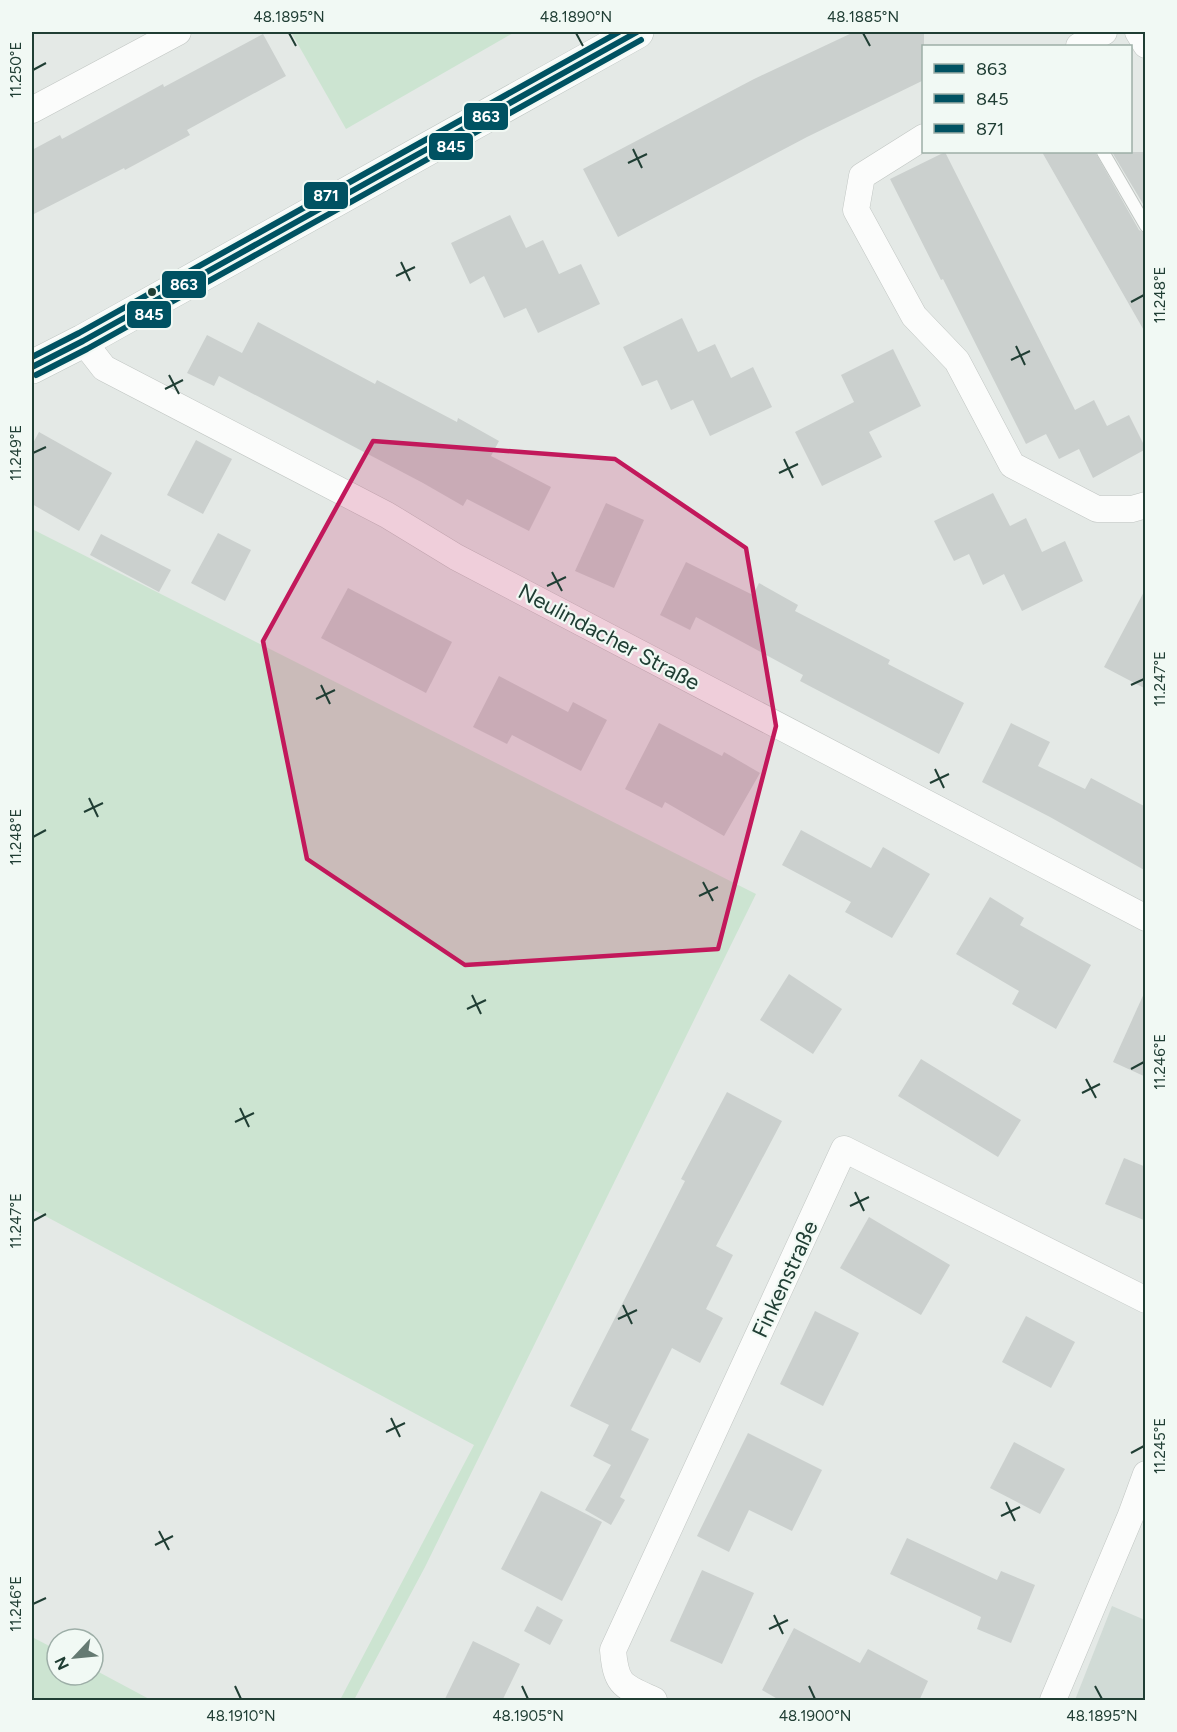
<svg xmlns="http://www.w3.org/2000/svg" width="1177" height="1732" font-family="Figtree,sans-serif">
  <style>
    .built { fill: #d1dbd6 }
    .green { fill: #cce4d1 }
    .building { fill: #cbd0ce }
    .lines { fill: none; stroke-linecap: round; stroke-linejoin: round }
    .lane-casing { stroke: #c1c6c3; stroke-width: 14 }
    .street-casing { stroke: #c1c6c3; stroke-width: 27 }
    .secondary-casing { stroke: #bfc7c3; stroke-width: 34 }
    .lane { stroke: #fbfcfb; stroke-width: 12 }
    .street { stroke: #fbfcfb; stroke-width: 26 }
    .secondary { stroke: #fbfcfb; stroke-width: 33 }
    .bus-1-casing { stroke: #f1f9f4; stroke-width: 10 }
    .bus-2-casing { stroke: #f1f9f4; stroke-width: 10 }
    .bus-3-casing { stroke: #f1f9f4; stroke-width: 10 }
    .bus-1 { stroke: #005262; stroke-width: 6 }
    .bus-2 { stroke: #005262; stroke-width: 6 }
    .bus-3 { stroke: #005262; stroke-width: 6 }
    .marked { fill: #c2185b; fill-opacity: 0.2; stroke: #c2185b; stroke-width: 4.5; stroke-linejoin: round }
    .ticks { fill: none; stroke: #203e34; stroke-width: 2 }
    .bus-dot { fill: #203e34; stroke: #f1f9f4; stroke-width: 2 }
    .labels { text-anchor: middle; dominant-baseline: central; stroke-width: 4.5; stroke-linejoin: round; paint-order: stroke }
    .street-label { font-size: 22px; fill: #203e34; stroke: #f1f9f4 }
    .line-badge { stroke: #f1f9f4; stroke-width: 2 }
    .badge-label { font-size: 16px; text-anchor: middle; font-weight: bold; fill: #fff }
    .neatline { fill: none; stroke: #203e34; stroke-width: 2 }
    .ticks-label { font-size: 15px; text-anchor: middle; fill: #203e34 }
  </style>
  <rect width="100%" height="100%" fill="#e4e9e6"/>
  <polygon class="built" points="1112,1606 1145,1620 1145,1700 1075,1700"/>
  <g class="green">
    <polygon points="291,32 515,32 346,129"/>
    <polygon points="32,529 756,894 425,1567 354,1700 340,1700 474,1445 32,1209"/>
    <polygon points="32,1637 57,1650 57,1675 93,1675 93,1669 151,1700 32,1700"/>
  </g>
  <g class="building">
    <polygon points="854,32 924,32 924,80 807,137 618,237 583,169 754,79"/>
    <polygon points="263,34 286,76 187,130 190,135 125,170 124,168 32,215 32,150 60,135 62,139 163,84 164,87"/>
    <polygon points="945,152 1075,410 1094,400 1107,426 1129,415 1146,449 1093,478 1079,449 1059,459 1046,434 1026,444 943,279 941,280 890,179"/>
    <polygon points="1042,152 1095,152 1139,230 1146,234 1146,334"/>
    <polygon points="1112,152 1146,152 1146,209"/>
    <polygon points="510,215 526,248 543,240 559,274 581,264 600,304 538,333 526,308 504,318 484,276 470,284 451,243"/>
    <polygon points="682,318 698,352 715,344 731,378 753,367 772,407 710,436 693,400 671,410 657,380 642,386 623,347"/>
    <polygon points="258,322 375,384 377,380 457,422 458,418 499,441 491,456 551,487 529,531 467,499 463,506 423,483 219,376 214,386 187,373 207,335 242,353"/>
    <polygon points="893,349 921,406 869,432 882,457 822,486 795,432 854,402 841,375"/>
    <polygon points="39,432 112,473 79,531 32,504 32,445"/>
    <polygon points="196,440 232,459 203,514 167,495"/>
    <polygon points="993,493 1010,526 1026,518 1042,552 1065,541 1083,581 1022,611 1004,574 983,585 969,554 954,561 934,521"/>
    <polygon points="606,503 644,520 614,588 575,571"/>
    <polygon points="218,533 251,550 225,601 191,583"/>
    <polygon points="101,534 171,570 159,592 90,555"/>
    <polygon points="686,562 753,595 759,583 798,605 795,611 890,660 888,664 964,703 939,754 800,681 803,675 696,617 690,630 660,615"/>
    <polygon points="348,588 452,642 426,693 321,638"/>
    <polygon points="1146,588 1146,689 1104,667"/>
    <polygon points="499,676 568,712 573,702 607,720 581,771 512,735 507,744 473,727"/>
    <polygon points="659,723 722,756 724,752 760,773 724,836 665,802 662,808 625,789"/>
    <polygon points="1011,723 1050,742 1038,766 1085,789 1091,778 1146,807 1146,871 1050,817 982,782"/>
    <polygon points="801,830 871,868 883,847 930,874 892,938 845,912 851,902 782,865"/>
    <polygon points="990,897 1024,918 1020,925 1091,965 1056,1029 1012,1004 1019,991 956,954"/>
    <polygon points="789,974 842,1009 813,1054 760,1020"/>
    <polygon points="1146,989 1146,1077 1113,1062"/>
    <polygon points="921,1059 1021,1120 998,1157 898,1096"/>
    <polygon points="727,1092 782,1121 716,1246 733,1255 706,1309 723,1318 700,1363 672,1348 631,1430 649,1439 620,1497 625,1500 611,1525 585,1510 611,1465 593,1456 609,1425 570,1406 685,1181 681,1179"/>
    <polygon points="1124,1158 1146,1167 1146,1221 1105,1204"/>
    <polygon points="869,1217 950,1265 921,1315 840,1268"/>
    <polygon points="815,1311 859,1333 823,1406 780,1384"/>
    <polygon points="1026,1316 1075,1342 1051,1388 1002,1362"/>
    <polygon points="748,1433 822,1470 792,1531 749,1510 729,1552 697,1536"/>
    <polygon points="1014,1442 1065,1469 1040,1514 990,1488"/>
    <polygon points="541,1491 602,1522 562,1601 501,1569"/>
    <polygon points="907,1538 997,1580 1001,1571 1035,1585 1011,1643 977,1629 981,1617 890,1574"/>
    <polygon points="702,1570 754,1593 722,1664 670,1641"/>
    <polygon points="537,1606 563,1620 550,1645 524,1631"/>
    <polygon points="794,1628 860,1663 868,1649 928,1681 919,1701 781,1701 762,1690"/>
    <polygon points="473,1641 520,1664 502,1701 444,1701"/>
  </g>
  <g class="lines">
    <defs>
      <polyline id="lane" points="1103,152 1146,226"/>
      <g id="street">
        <polyline points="1138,32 1146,45"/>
        <polyline points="1079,46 1104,32"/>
        <polyline points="32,110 178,32"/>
        <polyline points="924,137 862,176 856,210 914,316 957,361 1012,465 1097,509 1132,509 1146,505"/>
        <polyline points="83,341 104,368 387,515 456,557 1146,918"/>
        <path d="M 654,1700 C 623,1686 616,1686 613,1650 L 844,1149 L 1146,1300"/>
        <polyline points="1053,1700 1131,1515 1146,1474"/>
      </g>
      <polyline id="secondary" points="32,367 83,341 637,32"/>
    </defs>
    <use href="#lane" class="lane-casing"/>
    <use href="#street" class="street-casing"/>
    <use href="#secondary" class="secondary-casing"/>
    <use href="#lane" class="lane"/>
    <use href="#street" class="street"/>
    <use href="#secondary" class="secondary"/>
    <defs>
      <polyline id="bus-1" points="32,367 83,341 637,32"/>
      <polyline id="bus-2" points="36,375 87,349 641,40"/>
      <polyline id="bus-3" points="32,357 79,333 619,32"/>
    </defs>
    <use href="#bus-1" class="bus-1-casing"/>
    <use href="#bus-2" class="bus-2-casing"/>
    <use href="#bus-3" class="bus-3-casing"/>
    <use href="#bus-1" class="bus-1"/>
    <use href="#bus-2" class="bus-2"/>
    <use href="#bus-3" class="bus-3"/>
  </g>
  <path class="marked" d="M 373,441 L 615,459 L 746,548 L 776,726 L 718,949 L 465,965 L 307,859 L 263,641 Z"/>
  <path class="ticks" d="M 289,33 L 296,46M 576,33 L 583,46M 863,33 L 870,46M 33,70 L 46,63M 633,149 L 642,168M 628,163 L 647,154M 401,262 L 410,281M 396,276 L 415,267M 1131,302 L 1144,295M 1016,346 L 1025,365M 1011,360 L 1030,351M 169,375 L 179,394M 165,389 L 183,380M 33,453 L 46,447M 784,459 L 793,478M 779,473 L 798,464M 552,572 L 562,591M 547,586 L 566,577M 321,685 L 330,704M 1131,685 L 1144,679M 316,699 L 335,690M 935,769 L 944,788M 930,783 L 949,774M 89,798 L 98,817M 84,812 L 103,803M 33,837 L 46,830M 703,882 L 713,901M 699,896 L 718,887M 472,995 L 481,1014M 467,1009 L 486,1000M 1131,1069 L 1144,1062M 1086,1079 L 1096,1098M 1082,1093 L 1100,1084M 240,1108 L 249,1127M 235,1122 L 254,1113M 855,1192 L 864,1211M 850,1206 L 869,1197M 33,1221 L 46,1214M 623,1305 L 632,1324M 618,1319 L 637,1310M 391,1418 L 400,1437M 386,1432 L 405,1423M 1131,1453 L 1144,1446M 1006,1502 L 1015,1521M 1001,1516 L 1020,1507M 159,1531 L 169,1550M 155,1545 L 173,1536M 33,1604 L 46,1598M 774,1615 L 783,1634M 769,1629 L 788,1620M 235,1686 L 241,1699M 522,1686 L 528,1699M 809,1686 L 815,1699M 1095,1686 L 1102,1699"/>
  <circle class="bus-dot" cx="152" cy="292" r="5"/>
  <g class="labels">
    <g class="street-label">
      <text transform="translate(609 637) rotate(28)">Neulindacher Straße</text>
      <text transform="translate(785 1279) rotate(-65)">Finkenstraße</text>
    </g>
  </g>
  <g class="line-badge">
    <rect x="463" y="102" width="46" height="29" rx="6" fill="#005262"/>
    <rect x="428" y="132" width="46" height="29" rx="6" fill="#005262"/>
    <rect x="303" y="181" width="46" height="29" rx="6" fill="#005262"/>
    <rect x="161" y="270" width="46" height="29" rx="6" fill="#005262"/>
    <rect x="126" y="300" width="46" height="29" rx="6" fill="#005262"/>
  </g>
  <g class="badge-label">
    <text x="486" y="122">863</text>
    <text x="451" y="152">845</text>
    <text x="326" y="201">871</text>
    <text x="184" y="290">863</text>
    <text x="149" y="320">845</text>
  </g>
  <rect width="1177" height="1732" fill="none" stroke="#f1f9f4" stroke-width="66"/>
  <rect x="922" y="45" width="210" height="108" fill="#f1f9f4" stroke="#9daea7" stroke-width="1.5"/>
  <rect x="934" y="64" width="30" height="9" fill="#005262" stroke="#9daea7" stroke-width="1.5"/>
  <text x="976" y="75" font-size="18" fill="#203e34">863</text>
  <rect x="934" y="94" width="30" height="9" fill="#005262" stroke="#9daea7" stroke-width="1.5"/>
  <text x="976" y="105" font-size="18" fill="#203e34">845</text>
  <rect x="934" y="124" width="30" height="9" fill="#005262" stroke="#9daea7" stroke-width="1.5"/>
  <text x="976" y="135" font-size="18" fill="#203e34">871</text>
  <g transform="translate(75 1657) rotate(244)"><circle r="28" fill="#f1f9f4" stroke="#9daea7" stroke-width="1.5"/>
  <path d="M0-4.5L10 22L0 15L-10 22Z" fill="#657a72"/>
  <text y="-9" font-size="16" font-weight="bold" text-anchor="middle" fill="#203e34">N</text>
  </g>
  <rect x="33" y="33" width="1111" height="1666" class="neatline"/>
  <g class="ticks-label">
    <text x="289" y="22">48.1895°N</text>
    <text x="576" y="22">48.1890°N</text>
    <text x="863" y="22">48.1885°N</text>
    <text transform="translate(16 70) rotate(-90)" y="5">11.250°E</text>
    <text transform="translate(1160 295) rotate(-90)" y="5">11.248°E</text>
    <text transform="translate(16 453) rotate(-90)" y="5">11.249°E</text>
    <text transform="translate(1160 679) rotate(-90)" y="5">11.247°E</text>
    <text transform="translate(16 837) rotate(-90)" y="5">11.248°E</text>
    <text transform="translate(1160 1062) rotate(-90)" y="5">11.246°E</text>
    <text transform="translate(16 1221) rotate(-90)" y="5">11.247°E</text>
    <text transform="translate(1160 1446) rotate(-90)" y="5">11.245°E</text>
    <text transform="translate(16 1604) rotate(-90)" y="5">11.246°E</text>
    <text x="241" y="1721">48.1910°N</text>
    <text x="528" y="1721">48.1905°N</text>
    <text x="815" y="1721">48.1900°N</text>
    <text x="1102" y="1721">48.1895°N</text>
  </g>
</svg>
